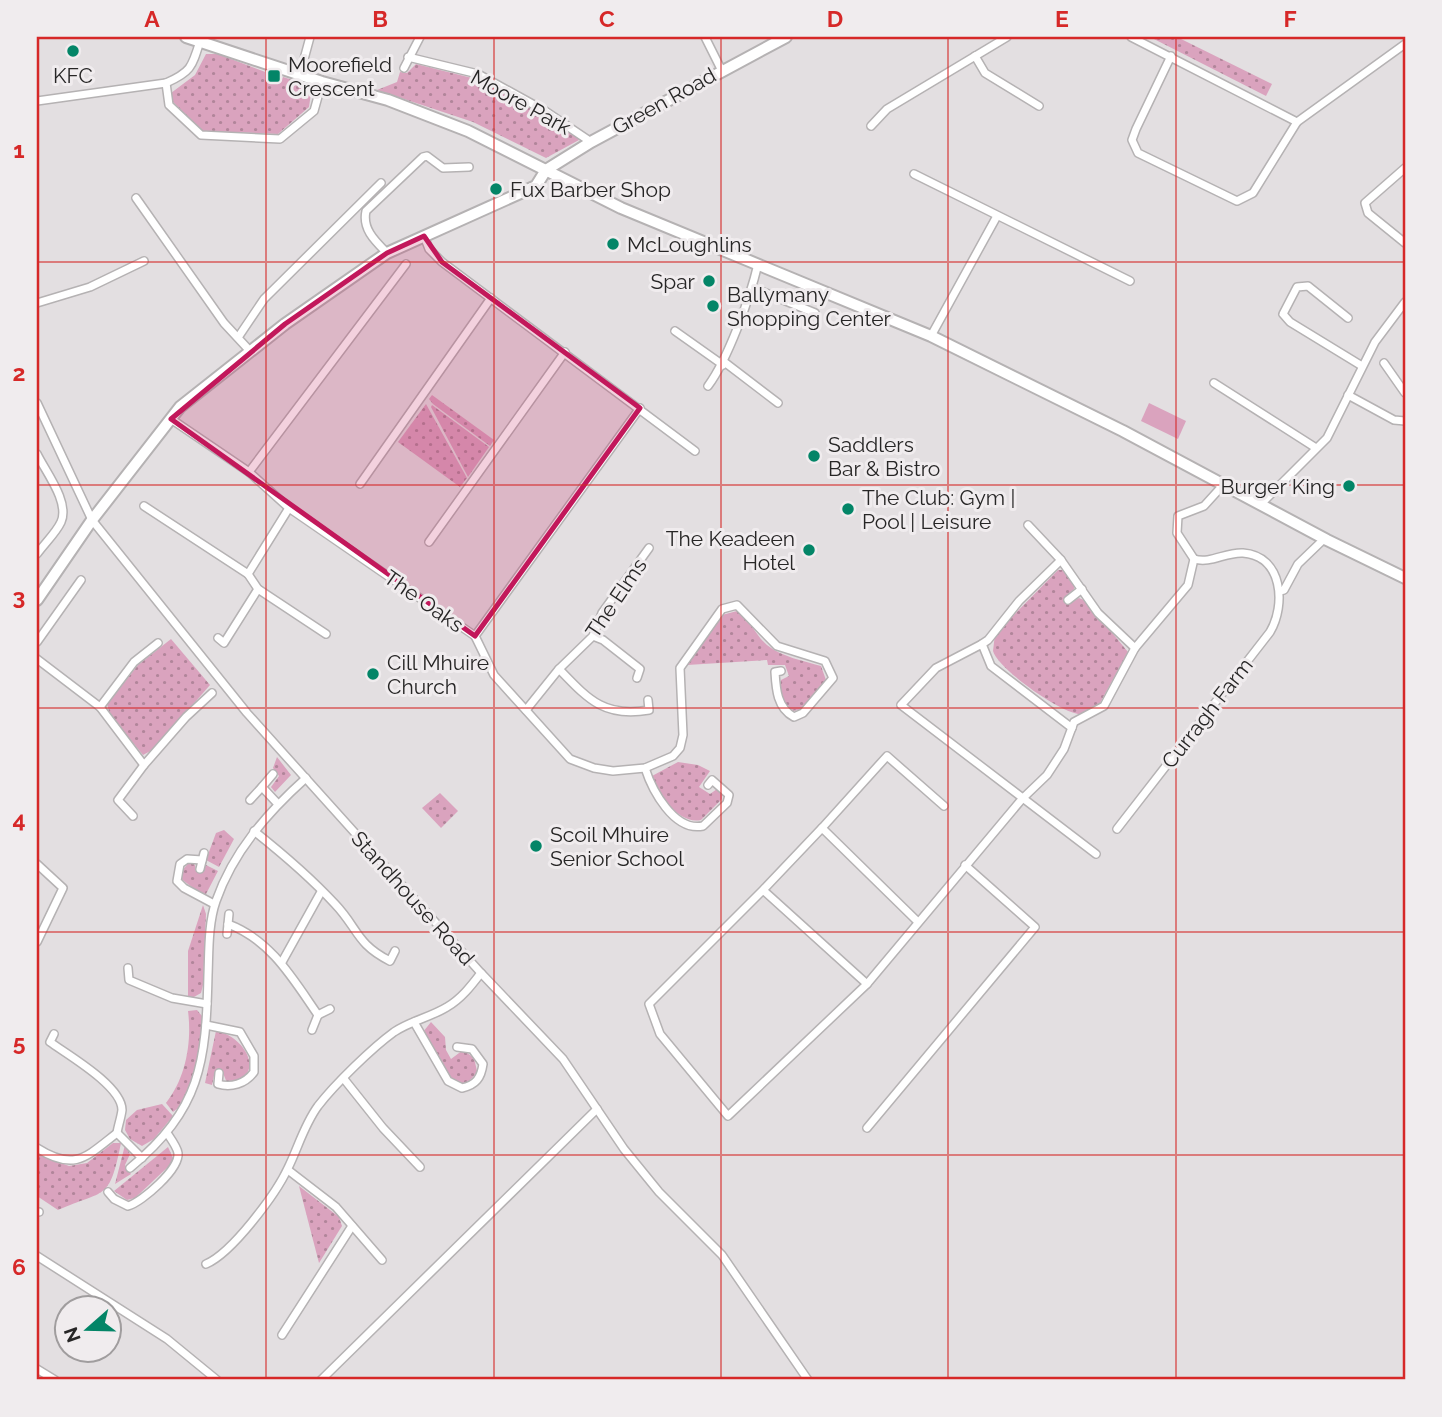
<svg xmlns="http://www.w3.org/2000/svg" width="1442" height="1417" font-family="Raleway,sans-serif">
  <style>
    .grass { fill: url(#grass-dots) }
    .garden { fill: #daa3be }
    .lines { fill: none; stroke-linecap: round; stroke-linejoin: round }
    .street-casing { stroke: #b5b2b3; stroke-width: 10 }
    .secondary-casing { stroke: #b5b2b3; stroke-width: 14 }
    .street { stroke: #fff; stroke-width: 7 }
    .secondary { stroke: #fff; stroke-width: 10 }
    .marked { fill: #c2185b; fill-opacity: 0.2; stroke: #c2185b; stroke-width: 5; stroke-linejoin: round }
    .grid { fill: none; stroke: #d62828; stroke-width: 2; stroke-opacity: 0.55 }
    .poi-dot { fill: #038567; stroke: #f0ecee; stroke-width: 2.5 }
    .labels { text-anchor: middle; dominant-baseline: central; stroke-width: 6; stroke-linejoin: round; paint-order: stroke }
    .poi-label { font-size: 21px; fill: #272626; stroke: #f0ecee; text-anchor: start }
    .street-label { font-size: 21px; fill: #272626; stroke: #f0ecee }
    .neatline { fill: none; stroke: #d62828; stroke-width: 2.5 }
    .grid-label { font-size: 23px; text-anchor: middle; font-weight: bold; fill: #d62828 }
  </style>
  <defs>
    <pattern id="grass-dots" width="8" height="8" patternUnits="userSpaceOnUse" patternTransform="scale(1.75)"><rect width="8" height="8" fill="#daa3be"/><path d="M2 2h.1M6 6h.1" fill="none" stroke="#b1859a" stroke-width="1.8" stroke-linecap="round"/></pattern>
  </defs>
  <rect width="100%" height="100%" fill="#e3dfe1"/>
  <g class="grass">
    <polygon points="1150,37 1177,37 1272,84 1266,96"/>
    <polygon points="206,54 218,54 268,73 268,77 282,79 283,77 312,86 309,107 278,134 203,131 173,102 171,93 195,75"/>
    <polygon points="416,64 476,79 574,132 579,140 546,158 473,122 377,90 397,82 400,72 407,73"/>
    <polygon points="432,395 494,440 490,446 433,404 429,399"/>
    <polygon points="426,404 467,478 460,487 398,442"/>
    <polygon points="432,405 489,447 468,477 431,407"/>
    <path d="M 1058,570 L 1064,570 L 1074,583 L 1074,589 L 1065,597 L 1070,603 L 1079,598 L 1086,601 L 1128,652 L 1100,703 L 1082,714 C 1064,716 998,669 993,651 L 995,634 Z"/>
    <path d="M 737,611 C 751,620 755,635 767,645 C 782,657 804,661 821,666 L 826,680 L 800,710 L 790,711 C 783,702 777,692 781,680 L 789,676 L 785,665 L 768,665 L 767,660 L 687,665 L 722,615 Z"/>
    <polygon points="171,639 210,685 154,749 143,755 110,715 107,704 138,665"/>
    <polygon points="277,757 291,775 275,792 271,787 279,776 273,768"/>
    <path d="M 678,762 L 698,765 L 710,771 L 699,787 L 710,794 L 717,789 L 722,795 L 722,799 L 701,820 C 679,825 658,794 652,776 Z"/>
    <polygon points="440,793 458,811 441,828 422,808"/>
    <polygon points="224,830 234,839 219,867 206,860 216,833"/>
    <polygon points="190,861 195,865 195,870 201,872 204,864 218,871 206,894 201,894 180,878 181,872"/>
    <polygon points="203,905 206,914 203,985 201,993 192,998 188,997 188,951"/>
    <path d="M 197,1010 L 202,1016 C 203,1043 196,1096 173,1112 L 166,1103 C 186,1078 192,1042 188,1011 Z"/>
    <path d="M 431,1022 L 445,1037 L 446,1050 L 451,1059 L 463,1050 L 474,1058 L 477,1071 C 471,1082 465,1085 452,1082 L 423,1032 Z"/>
    <path d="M 216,1031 C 246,1036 268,1078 227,1083 L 223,1073 L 215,1071 L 212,1085 L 205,1083 Z"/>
    <polygon points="162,1104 173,1116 154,1139 142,1146 130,1139 125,1130 126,1120 137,1110"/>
    <path d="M 113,1143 L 121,1143 C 109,1202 106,1189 58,1210 L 37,1196 L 37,1154 L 69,1166 L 87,1163 Z"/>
    <polygon points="125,1145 130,1154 125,1165 131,1174 115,1184"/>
    <polygon points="168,1147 173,1158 170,1165 135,1198 127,1200 114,1191"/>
    <polygon points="299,1186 339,1217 342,1226 319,1263"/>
  </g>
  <polygon class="garden" points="1149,403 1186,421 1178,439 1141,421"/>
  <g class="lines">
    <defs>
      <g id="street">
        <polyline points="705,37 721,69"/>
        <polyline points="1131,37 1297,122 1405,44"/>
        <polyline points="975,56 985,73 1039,106"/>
        <polyline points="1171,56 1136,129 1132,140 1138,153 1237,201 1253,193 1297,122"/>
        <polyline points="408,57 478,74 545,111 591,142"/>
        <polyline points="404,68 420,37"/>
        <polyline points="300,74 310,37"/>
        <polyline points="166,83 169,105 201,135 280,139 314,111 322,82"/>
        <path d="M 37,101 L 166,83 C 191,72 192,67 200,41"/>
        <polyline points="871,126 887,109 1007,37"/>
        <polyline points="1405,168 1365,203 1368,213 1405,243"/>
        <polyline points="914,174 1130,281"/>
        <polyline points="136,198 224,323 250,351"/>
        <polyline points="424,236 429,249 442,262 695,451"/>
        <path d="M 387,253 C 375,241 362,229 366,211 L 423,157 L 427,156 L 443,168 L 469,167"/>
        <polyline points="754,288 815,313"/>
        <polyline points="37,303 90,287 144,261"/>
        <polyline points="1348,318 1308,286 1297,287 1283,314 1290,322 1362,366"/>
        <polyline points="675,331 723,365"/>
        <polyline points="239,336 264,299 381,183"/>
        <polyline points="931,336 997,216"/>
        <polyline points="723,361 778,403"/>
        <polyline points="1384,363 1405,393"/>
        <polyline points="1214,383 1316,448"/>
        <path d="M 708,386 C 728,359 750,298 758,264"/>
        <polyline points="1348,395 1394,420 1405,421"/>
        <polyline points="37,403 92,520 247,713 481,973 563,1059 624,1149 659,1192 722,1255 808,1380"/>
        <polyline points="171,419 249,472 289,508 475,636 640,408"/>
        <path d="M 37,454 C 45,471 70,502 61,522 C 56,533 44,544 37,554"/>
        <polyline points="249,472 406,264"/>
        <polyline points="360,484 491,298"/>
        <polyline points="1261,504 1327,438 1375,342 1405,302"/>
        <polyline points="144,506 248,574 289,508"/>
        <polyline points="1028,525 1061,560"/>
        <polyline points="429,542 565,352"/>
        <polyline points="248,574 258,589 326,634"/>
        <polyline points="1280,591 1284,590 1298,564 1324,539"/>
        <polyline points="1068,600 1082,589"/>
        <path d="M 475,636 L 494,675 L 570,759 L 594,768 L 613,771 L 645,768 L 673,756 L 680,748 L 683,735 L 680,668 L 722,609 L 737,605 L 777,646 L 825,661 L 833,678 L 803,713 L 794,717 C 777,708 776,689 775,672 L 781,671"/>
        <polyline points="593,636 603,640 640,669 637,678"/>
        <polyline points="218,638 224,643 258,589"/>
        <polyline points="37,642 81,580"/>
        <polyline points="982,644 988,640 1019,601 1061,560 1098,613 1135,648"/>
        <polyline points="37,659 100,707 144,765 186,717 212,693"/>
        <path d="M 559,669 C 588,699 604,718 649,710 L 648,700"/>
        <polyline points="100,707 134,662 158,643"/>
        <polyline points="526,710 559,669 593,636 602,613 649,548"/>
        <polyline points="1072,728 991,666 982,644 936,668 901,705 1096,854"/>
        <path d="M 645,768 C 652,790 674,832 703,826 L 727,803 L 729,795 L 712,780 L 708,785"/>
        <polyline points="262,787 273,774"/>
        <polyline points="250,800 262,787 278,804"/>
        <polyline points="133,816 118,800 144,765"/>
        <polyline points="822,828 887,756 944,806"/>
        <path d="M 1117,829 L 1270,632 C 1286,605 1283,556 1243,553 C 1225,552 1211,564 1194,559"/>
        <path d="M 254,831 C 283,854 310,877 335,904 C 358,928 356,944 390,961 L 395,951"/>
        <polyline points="202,860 187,859 180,864 177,881 184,888 214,904"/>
        <polyline points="37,864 63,888 37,942"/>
        <polyline points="200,869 204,853"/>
        <polyline points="763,890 649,1004 660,1034 728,1116 867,984 763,890 822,828 917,921"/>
        <path d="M 228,924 C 271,940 293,979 318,1015 L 312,1030"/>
        <polyline points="227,934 229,914"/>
        <polyline points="282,962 321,892"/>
        <polyline points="128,968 129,980 172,998 207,1004"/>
        <polyline points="867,984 1022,799 1047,775 1064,749 1074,722 1104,706 1135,648 1188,585 1194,559 1177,533 1178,516 1204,506 1224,484"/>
        <polyline points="318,1015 330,1009"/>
        <path d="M 414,1022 L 448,1081 L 462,1088 C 476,1085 481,1078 483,1064 L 472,1049 L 457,1047"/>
        <path d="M 206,1025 L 240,1032 L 254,1056 L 254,1072 C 245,1084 231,1088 218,1084 L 219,1073"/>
        <path d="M 54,1034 L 50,1042 C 68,1055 122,1086 122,1110 C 121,1118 118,1126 117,1133"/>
        <polyline points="344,1079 383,1128 420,1167"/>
        <polyline points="867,1128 1035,927 965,865"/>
        <path d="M 37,1148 C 75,1172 86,1157 117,1133 L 142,1158"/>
        <path d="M 130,1168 C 201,1109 206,1063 208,975 C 209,952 208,924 216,901 C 233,852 267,813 306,778"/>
        <polyline points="288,1170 336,1207 382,1260"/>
        <path d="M 108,1192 L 114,1199 L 128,1206 C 142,1202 180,1169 178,1153 C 177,1147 171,1139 167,1133"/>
        <polyline points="37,1212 39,1212"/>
        <polyline points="37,1256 167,1339 217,1380"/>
        <path d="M 206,1264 C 232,1253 276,1194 288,1168 C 298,1148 304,1125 318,1106 C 335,1084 372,1048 394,1032 C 410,1021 431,1017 447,1007 C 461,999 471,986 481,973"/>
        <polyline points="282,1335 352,1226"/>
        <polyline points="37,1369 55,1380"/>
        <polyline points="321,1380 597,1109"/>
      </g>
      <g id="secondary">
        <polyline points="186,37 322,82 388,100 468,131 621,208 931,336 1123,431 1327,540 1405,578"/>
        <polyline points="37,600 92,520 180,407 285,324 387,253 536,186 546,170 591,142 786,37"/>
      </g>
    </defs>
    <use href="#street" class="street-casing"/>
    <use href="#secondary" class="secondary-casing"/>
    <use href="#street" class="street"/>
    <use href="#secondary" class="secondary"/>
  </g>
  <path class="marked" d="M 424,236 L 442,262 L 640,408 L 475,636 L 171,419 L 285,324 L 387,253 Z"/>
  <path class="grid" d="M 266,37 L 266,1380M 494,37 L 494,1380M 721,37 L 721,1380M 948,37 L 948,1380M 1176,37 L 1176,1380M 37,262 L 1405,262M 37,485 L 1405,485M 37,708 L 1405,708M 37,932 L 1405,932M 37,1155 L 1405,1155"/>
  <g class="poi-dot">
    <circle cx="73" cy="51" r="7"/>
    <rect x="267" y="69" width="14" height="14" rx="3.5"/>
    <circle cx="496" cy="189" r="7"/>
    <circle cx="613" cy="244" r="7"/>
    <circle cx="709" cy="281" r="7"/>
    <circle cx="713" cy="306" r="7"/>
    <circle cx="814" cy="456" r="7"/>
    <circle cx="1349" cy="486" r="7"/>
    <circle cx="848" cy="509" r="7"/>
    <circle cx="809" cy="550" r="7"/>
    <circle cx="373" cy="674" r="7"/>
    <circle cx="536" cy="846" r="7"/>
  </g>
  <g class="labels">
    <g class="poi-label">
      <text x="288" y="64">Moorefield<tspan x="288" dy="24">Crescent</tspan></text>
      <text x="73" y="75" text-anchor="middle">KFC</text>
      <text x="510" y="189">Fux Barber Shop</text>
      <text x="627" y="244">McLoughlins</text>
      <text x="695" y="281" text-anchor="end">Spar</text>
      <text x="727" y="294">Ballymany<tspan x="727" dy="24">Shopping Center</tspan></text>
      <text x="828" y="444">Saddlers<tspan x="828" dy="24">Bar &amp; Bistro</tspan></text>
      <text x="1335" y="486" text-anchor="end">Burger King</text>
      <text x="862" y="497">The Club: Gym |<tspan x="862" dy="24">Pool | Leisure</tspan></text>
      <text x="795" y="538" text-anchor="end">The Keadeen<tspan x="795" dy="24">Hotel</tspan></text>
      <text x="387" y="662">Cill Mhuire<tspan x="387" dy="24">Church</tspan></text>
      <text x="550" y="834">Scoil Mhuire<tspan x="550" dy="24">Senior School</tspan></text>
    </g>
    <g class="street-label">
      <text transform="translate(664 101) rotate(-29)">Green Road</text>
      <text transform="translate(521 102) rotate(29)">Moore Park</text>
      <text transform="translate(616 598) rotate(-56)">The Elms</text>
      <text transform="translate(424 601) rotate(35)">The Oaks</text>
      <text transform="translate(1207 713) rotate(-52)">Curragh Farm</text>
      <text transform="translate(413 898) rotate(48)">Standhouse Road</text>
    </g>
  </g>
  <rect width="1442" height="1417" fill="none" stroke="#f0ecee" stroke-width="77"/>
  <g transform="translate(88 1329) rotate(250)"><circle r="33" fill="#f0ecee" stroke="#a09d9e" stroke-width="2"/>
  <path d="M0-5L12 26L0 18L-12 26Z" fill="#038567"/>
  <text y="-10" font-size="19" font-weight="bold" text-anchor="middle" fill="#272626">N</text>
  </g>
  <rect x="38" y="38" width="1366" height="1340" class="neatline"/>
  <g class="grid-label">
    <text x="152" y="27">A</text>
    <text x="380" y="27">B</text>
    <text x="607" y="27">C</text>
    <text x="835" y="27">D</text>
    <text x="1062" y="27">E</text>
    <text x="1290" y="27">F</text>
    <text x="19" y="158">1</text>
    <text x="19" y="381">2</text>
    <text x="19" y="605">3</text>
    <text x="19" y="828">4</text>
    <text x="19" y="1051">5</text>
    <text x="19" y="1275">6</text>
  </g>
</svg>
